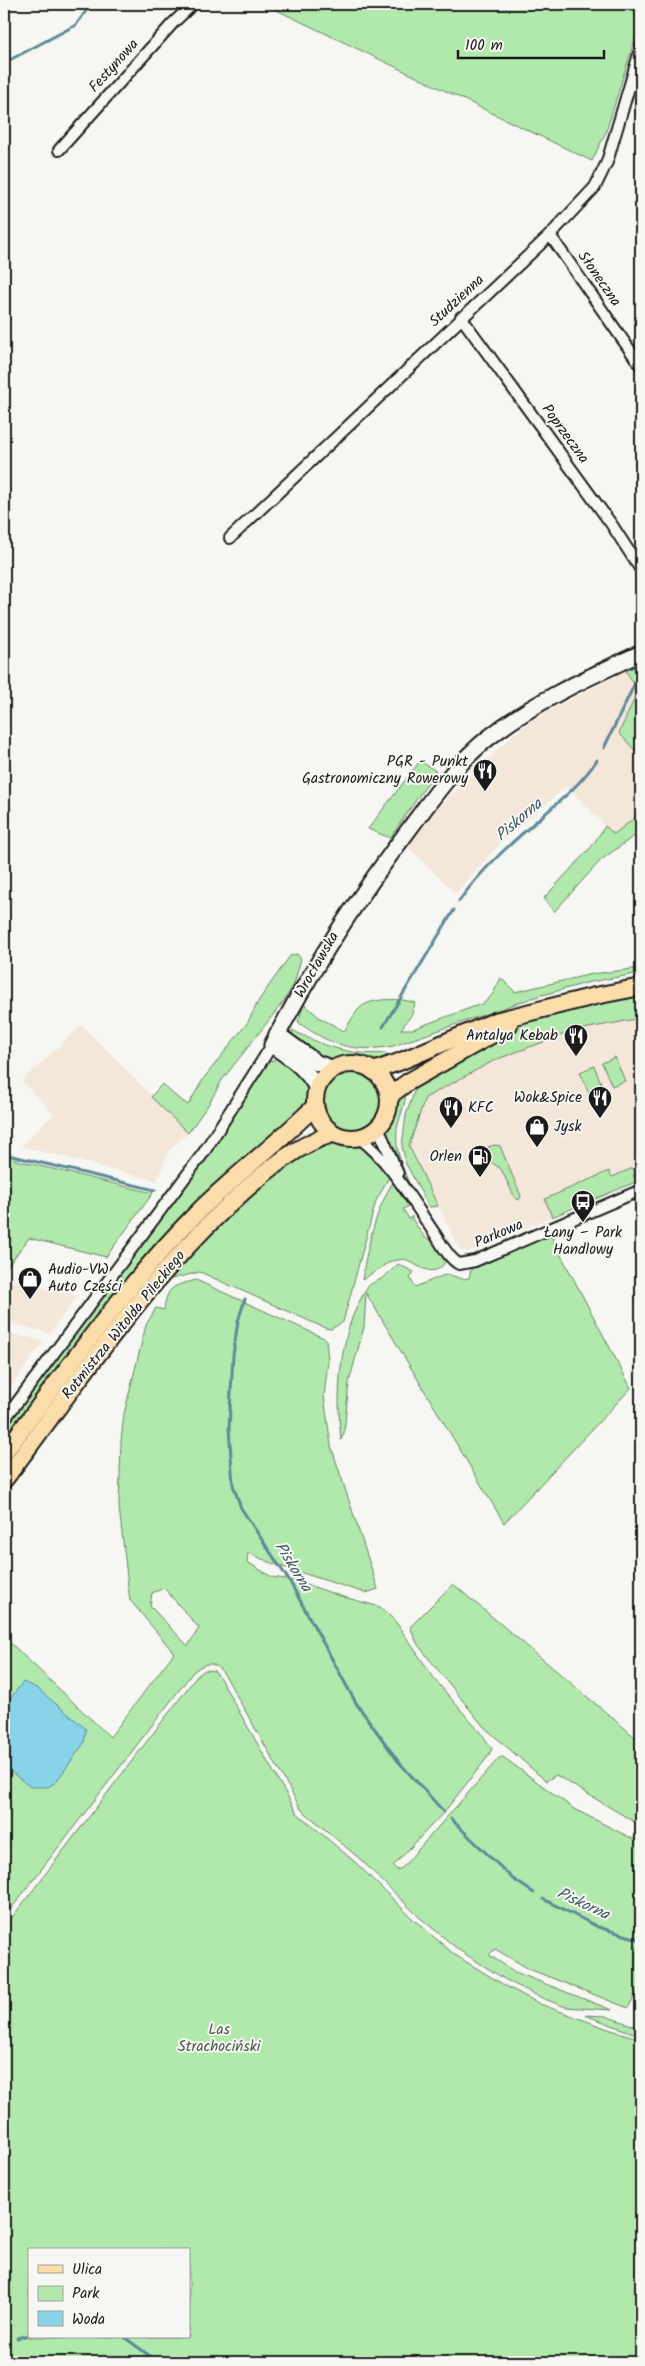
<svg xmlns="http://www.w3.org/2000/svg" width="645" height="2366" font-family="Kalam,sans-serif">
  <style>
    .built { fill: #f5e6da }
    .green { fill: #b1e9ac; stroke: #668264; fill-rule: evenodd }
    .water { fill: #89d3e9; stroke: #5d8a97 }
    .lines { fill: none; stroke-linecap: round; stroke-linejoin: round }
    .stream { stroke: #5d8a97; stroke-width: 3 }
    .minor-casing { stroke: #1c1c1c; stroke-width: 14 }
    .secondary-casing { stroke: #1c1c1c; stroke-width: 19 }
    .primary-casing { stroke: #1c1c1c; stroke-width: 20 }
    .minor { stroke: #f6f6f2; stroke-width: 10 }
    .secondary { stroke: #f6f6f2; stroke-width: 15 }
    .primary { stroke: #fbddab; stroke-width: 16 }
    .labels { text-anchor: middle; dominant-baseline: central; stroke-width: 4; stroke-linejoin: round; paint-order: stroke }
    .street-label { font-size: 15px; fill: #1c1c1c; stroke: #f6f6f2 }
    .poi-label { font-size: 15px; fill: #1c1c1c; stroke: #f6f6f2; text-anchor: end }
    .park-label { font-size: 15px; fill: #495a47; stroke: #f6f6f2 }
    .water-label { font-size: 16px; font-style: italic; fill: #425c64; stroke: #f6f6f2 }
  </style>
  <rect width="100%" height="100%" fill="#f6f6f2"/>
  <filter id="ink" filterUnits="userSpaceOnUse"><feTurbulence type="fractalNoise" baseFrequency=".02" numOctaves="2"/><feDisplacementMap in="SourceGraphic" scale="10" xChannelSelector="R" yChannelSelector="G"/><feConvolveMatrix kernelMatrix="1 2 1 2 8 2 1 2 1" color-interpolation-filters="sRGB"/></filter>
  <g filter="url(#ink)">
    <g class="built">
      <polygon points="626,671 638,691 619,733 641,757 641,813 613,834 567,786 505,838 456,893 406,845 429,816 515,733 538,716"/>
      <polygon points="641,1018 641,1179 468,1252 460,1250 409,1146 424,1098 495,1060 573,1031"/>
      <polygon points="82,1025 188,1133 169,1150 157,1181 21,1146 54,1114 22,1081"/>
      <polygon points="4,1278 77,1296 78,1296 50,1333 4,1322"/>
      <polygon points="4,1332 44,1341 4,1396"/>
    </g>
    <g class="green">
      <polygon points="264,4 641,4 641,19 606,132 592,161"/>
      <polygon points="641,664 641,757 619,733 638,691 626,671"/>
      <polygon points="420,761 436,771 390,838 368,829"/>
      <polygon points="641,813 641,831 601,860 554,912 544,898 592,846 605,826 614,834"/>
      <polygon points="297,954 301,959 294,984 284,1001 222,1080 208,1105 188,1133 151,1097 162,1084 174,1095 188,1105 204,1078 248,1022 259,1000 290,956"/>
      <path d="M 641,968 L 641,973 L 590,982 L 535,997 L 393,1046 C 354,1053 329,1045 298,1022 L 304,1004 L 320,1018 L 344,1031 C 350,1023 356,1009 364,1005 C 375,998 403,998 415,1003 L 412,1014 L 401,1029 L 413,1029 L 484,1003 L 492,995 L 501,978 L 515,992 L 592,974 Z"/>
      <polygon points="641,992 641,1018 573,1031 495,1060 425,1098 409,1146 438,1206 429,1207 406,1164 402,1146 406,1115 416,1087 501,1033 530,1019"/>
      <path d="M 292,1030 C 323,1046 350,1056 385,1053 L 389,1060 L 373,1064 L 349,1059 L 329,1063 L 293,1037 Z"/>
      <polygon points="615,1057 625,1081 612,1086 602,1063"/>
      <polygon points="278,1058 284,1058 311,1088 308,1106 263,1147 4,1444 4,1427 193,1175 267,1063"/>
      <polygon points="594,1066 604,1090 590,1096 580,1072"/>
      <circle cx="352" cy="1101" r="29"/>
      <path d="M 406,1093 C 405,1104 401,1114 398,1124 C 393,1148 403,1169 412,1190 L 385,1135 L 396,1099 Z"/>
      <polygon points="335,1141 358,1144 372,1153 389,1177 376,1201 343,1322 331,1329 325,1328 200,1272 167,1280 182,1259 279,1168 313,1147"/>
      <polygon points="495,1145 500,1146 521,1196 519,1200 515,1198 501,1169 484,1157 491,1154 488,1147"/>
      <polygon points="4,1154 15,1157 15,1160 153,1193 106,1257 29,1238 4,1271"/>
      <polygon points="633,1168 636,1174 633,1175 634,1177 637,1176 638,1181 552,1217 545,1199 609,1171 612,1177"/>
      <path d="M 393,1182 L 409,1206 L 403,1209 L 409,1219 L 412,1216 L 412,1219 L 425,1238 L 432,1239 L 445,1262 C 434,1280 418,1265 405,1259 L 391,1261 L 362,1280 C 367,1248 376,1209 393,1182 Z"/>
      <path d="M 554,1231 L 556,1236 L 552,1238 L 631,1388 L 504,1523 L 366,1293 L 364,1327 L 349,1382 L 344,1433 L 341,1440 C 336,1392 339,1328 368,1287 C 370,1283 376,1282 381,1279 C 387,1275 393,1269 398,1264 L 414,1272 L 410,1278 L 415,1287 L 447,1274 L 462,1279 L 469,1278 L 472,1267 Z"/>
      <path d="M 196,1280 L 326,1339 L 328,1361 L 324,1396 L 331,1446 L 378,1589 L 366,1593 L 359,1591 L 274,1564 L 248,1553 L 247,1562 L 272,1577 L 297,1581 L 340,1596 L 380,1607 L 393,1618 L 436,1681 L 484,1737 L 492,1749 L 487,1758 L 444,1812 L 393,1866 L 397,1870 L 402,1868 L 499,1758 L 503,1757 L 574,1809 L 641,1843 L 641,1985 L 628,2008 L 529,1969 L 495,1949 L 489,1955 L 515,1972 L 612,2010 L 566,2007 L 542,1998 L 506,1980 L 459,1950 L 418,1916 L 360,1859 L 301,1809 L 226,1677 C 215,1661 208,1660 193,1672 L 4,1918 L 4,1637 L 110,1737 L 174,1653 L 130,1600 L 129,1594 L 119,1507 L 121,1441 L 124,1414 L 146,1325 L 156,1308 L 164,1310 C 167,1285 174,1286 196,1280 ZM 164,1588 L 199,1628 L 188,1646 L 150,1606 L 152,1593 Z"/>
      <polygon points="453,1584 641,1742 641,1826 556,1775 546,1781 484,1727 418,1645 410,1627"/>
      <path d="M 205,1670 L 215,1671 L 221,1680 L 297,1813 L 356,1863 L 414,1920 L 455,1955 L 504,1985 L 540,2004 L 608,2029 L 641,2039 L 641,2362 L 4,2362 L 4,1928 L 197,1676 ZM 29,2250 L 189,2250 L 189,2337 L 29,2337 Z"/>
      <polygon points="585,2015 605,2016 641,2028 641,2036"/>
    </g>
    <polygon class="water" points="23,1682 37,1688 86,1729 84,1743 56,1782 48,1787 30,1787 4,1766 4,1706"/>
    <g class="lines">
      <g class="stream">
        <polyline points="4,63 76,25 91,4"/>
        <polyline points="604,748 636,681 641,678"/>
        <path d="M 459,901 C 482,869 510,844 540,818 C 561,800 582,783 597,760"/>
        <polyline points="383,1027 454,910"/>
        <polyline points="4,1154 155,1190"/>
        <polyline points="245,1299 238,1321 233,1355 229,1428 233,1485 241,1508 290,1582 356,1703 398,1761 444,1812"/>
        <polyline points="451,1819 513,1879 534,1893"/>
        <polyline points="543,1899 598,1927 641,1940"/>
        <polyline points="124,2337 158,2362"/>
        <polyline points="17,2338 29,2335"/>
      </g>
      <defs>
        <g id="minor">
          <polyline points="59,150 173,23 193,4"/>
          <polyline points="550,235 641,366"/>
          <polyline points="461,317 612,525 641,570"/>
          <polyline points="230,538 550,235 595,187 607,162 641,47"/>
          <polyline points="378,1127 398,1174"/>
          <path d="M 359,1138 C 389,1159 414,1204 435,1234 C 441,1243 449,1259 459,1264 L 475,1261 L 641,1190"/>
          <polyline points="4,1420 204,1152 272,1045"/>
        </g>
        <g id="secondary">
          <polyline points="277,1034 317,1063 334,1069"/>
          <path d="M 317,1089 C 308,1069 289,1057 272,1045 C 312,968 358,897 410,828 C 433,797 457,763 487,739 C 533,702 587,678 641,653"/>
        </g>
        <g id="primary">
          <circle cx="352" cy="1101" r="37"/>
          <polyline points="373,1071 399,1062 495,1021 595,996 641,987"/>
          <polyline points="389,1100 393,1093 408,1082 509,1025"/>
          <path d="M 4,1453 C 65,1373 123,1288 194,1216 C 232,1177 276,1145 315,1106"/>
          <path d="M 4,1480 C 79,1381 150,1274 244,1191 C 270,1168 299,1144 332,1134"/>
        </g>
      </defs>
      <use href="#minor" class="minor-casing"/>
      <use href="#secondary" class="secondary-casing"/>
      <use href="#primary" class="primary-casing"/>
      <use href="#minor" class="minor"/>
      <use href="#secondary" class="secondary"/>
      <use href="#primary" class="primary"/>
    </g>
  </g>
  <defs>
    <symbol id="restaurant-pin" viewBox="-11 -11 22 30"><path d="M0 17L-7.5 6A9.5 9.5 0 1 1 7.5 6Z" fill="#1c1c1c" stroke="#f6f6f2"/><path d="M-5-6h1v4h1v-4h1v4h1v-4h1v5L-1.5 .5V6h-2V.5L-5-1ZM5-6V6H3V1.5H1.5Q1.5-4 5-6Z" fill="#fff"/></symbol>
    <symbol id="shop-pin" viewBox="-11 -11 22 30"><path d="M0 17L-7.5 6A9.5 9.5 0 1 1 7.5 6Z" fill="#1c1c1c" stroke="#f6f6f2"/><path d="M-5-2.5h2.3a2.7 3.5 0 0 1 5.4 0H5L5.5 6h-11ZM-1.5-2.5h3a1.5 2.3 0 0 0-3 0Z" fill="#fff"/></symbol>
    <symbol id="fuel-pin" viewBox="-11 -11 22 30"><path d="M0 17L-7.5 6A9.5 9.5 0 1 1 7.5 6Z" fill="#1c1c1c" stroke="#f6f6f2"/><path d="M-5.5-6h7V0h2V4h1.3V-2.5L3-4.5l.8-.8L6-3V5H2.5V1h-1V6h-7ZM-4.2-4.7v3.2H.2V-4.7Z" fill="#fff"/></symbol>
    <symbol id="bus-pin" viewBox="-11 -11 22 30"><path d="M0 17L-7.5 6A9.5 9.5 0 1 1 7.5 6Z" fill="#1c1c1c" stroke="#f6f6f2"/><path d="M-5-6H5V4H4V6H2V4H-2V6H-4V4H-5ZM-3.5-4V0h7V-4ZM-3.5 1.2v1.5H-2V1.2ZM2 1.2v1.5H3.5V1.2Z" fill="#fff"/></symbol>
  </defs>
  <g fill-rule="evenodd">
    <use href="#restaurant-pin" x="471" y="757" width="28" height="38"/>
    <use href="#restaurant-pin" x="562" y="1022" width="28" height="38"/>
    <use href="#restaurant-pin" x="586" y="1084" width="28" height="38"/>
    <use href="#restaurant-pin" x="437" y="1094" width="28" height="38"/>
    <use href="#shop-pin" x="523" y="1113" width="28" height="38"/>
    <use href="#fuel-pin" x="466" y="1143" width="28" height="38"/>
    <use href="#bus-pin" x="569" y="1188" width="28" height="38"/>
    <use href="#shop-pin" x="16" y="1265" width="28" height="38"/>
  </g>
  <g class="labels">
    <g class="street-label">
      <text transform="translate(114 66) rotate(-48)">Festynowa</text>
      <text transform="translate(599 279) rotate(55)">Słoneczna</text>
      <text transform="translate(457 301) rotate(-43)">Studzienna</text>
      <text transform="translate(565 434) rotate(54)">Poprzeczna</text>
      <text transform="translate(317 965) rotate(-60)">Wrocławska</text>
      <text transform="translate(499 1234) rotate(-23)">Parkowa</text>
      <text transform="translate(124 1325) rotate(-51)">Rotmistrza Witolda Pileckiego</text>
    </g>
    <g class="poi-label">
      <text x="468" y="762">PGR - Punkt<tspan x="468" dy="17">Gastronomiczny Rowerowy</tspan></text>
      <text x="558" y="1036">Antalya Kebab</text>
      <text x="582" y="1098">Wok&amp;Spice</text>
      <text x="468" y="1108" text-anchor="start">KFC</text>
      <text x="554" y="1127" text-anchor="start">Jysk</text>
      <text x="462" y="1157">Orlen</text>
      <text x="583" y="1233" text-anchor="middle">Łany – Park<tspan x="583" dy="17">Handlowy</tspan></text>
      <text x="48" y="1270" text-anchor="start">Audio-VW<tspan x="48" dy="17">Auto Części</tspan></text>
    </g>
    <g class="park-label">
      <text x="219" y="2030">Las<tspan x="219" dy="17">Strachociński</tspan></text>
    </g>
    <g class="water-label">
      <text transform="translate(519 820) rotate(-41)">Piskorna</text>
      <text transform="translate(293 1567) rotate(58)">Piskorna</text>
      <text transform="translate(583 1904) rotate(25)">Piskorna</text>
    </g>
  </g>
  <rect width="645" height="2366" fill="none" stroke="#f6f6f2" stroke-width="20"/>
  <rect x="10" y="10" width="625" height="2346" fill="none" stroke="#1c1c1c" stroke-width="2" filter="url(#ink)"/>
  <rect x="28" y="2248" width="162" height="90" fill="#f6f6f2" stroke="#9f9f9c"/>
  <rect x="38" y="2265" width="25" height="8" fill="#fbddab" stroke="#9f9f9c"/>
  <text x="72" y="2274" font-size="15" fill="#1c1c1c">Ulica</text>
  <rect x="38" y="2286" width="25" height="15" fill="#b1e9ac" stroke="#9f9f9c"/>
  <text x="72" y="2298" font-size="15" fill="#1c1c1c">Park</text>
  <rect x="38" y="2311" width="25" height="15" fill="#89d3e9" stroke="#9f9f9c"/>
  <text x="72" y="2324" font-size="15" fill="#1c1c1c">Woda</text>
  <path d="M458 50v8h146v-8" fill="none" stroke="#1c1c1c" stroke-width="2.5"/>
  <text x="465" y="50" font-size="15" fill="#1c1c1c" stroke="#f6f6f2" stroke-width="4" paint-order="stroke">100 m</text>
</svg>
